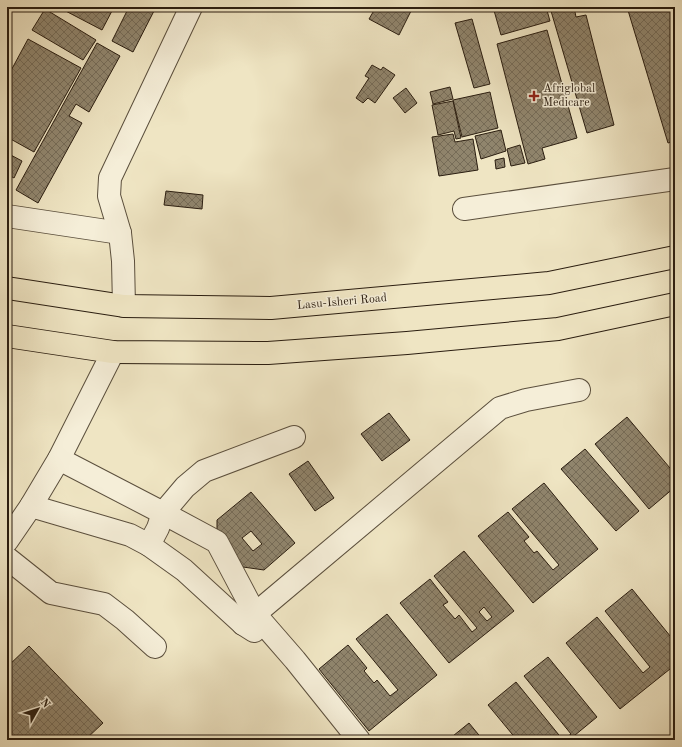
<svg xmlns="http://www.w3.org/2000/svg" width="682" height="747" font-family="'Old Standard TT',serif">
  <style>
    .building { fill: url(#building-cross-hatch); stroke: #2a1d10; fill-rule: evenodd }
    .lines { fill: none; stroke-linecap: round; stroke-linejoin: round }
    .minor-casing { stroke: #5b4f3d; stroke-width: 24 }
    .major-casing { stroke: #2a1d10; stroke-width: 24 }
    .minor { stroke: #f5eed8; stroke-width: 22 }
    .major { stroke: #efe5c3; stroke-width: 22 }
    .poi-dot { fill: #8f2418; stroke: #f5eed8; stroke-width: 1.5 }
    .labels { text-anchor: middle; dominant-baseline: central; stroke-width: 3; stroke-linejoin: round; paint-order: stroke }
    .poi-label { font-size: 12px; fill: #2a1d10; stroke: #f5eed8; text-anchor: start }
    .street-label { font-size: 12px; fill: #2a1d10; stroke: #f5eed8 }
  </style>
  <defs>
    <pattern id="building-cross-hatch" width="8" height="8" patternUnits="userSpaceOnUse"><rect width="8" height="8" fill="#90856d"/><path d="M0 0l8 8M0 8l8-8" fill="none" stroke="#766c58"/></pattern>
  </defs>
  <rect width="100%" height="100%" fill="#efe5c3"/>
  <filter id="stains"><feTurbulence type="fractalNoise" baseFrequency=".005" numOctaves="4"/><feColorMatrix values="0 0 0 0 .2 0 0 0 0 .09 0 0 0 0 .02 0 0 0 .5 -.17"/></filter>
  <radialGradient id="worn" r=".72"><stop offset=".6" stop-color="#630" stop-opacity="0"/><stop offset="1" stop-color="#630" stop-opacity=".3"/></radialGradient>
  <g class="building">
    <polygon points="58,7 114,7 102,30"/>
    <polygon points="129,7 156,7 133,52 112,41"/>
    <polygon points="376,7 413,7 399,35 369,19"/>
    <polygon points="493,7 546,7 550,21 501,35"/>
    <polygon points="565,7 574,7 576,17 586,15 614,125 587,133 551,11"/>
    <polygon points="627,7 675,7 675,141 668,143"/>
    <polygon points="45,9 96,40 83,60 32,30"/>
    <polygon points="472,19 490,84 474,88 455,23"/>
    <polygon points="547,30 577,138 542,148 545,159 528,164 497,44"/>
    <polygon points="28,39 81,68 34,152 7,137 7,78"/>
    <polygon points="97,43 120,56 89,112 76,104 69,116 82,123 38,203 16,190"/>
    <polygon points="372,65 381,70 383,67 395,75 375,103 368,98 363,103 356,98 369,78 365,76"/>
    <polygon points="450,87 453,99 433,104 430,92"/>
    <polygon points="406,88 417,103 405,113 393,98"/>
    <polygon points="490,92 498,128 462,137 453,100"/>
    <polygon points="453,101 461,138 456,139 454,131 438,135 432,105"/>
    <polygon points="501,130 506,151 481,159 475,136"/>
    <polygon points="453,134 455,142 473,139 478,170 439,176 432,137"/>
    <polygon points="520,145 525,163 511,166 507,149"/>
    <polygon points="7,153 22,161 14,178 7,174"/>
    <polygon points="504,158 505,167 496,169 495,160"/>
    <polygon points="166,191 203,195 202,209 164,205"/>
    <polygon points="389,413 410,440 382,461 361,434"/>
    <polygon points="627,417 675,474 675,487 649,509 595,444"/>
    <polygon points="585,449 639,511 616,531 561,469"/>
    <polygon points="308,461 334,498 315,511 289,474"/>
    <polygon points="544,483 598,549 533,603 478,536 508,512 529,537 524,541 534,553 537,551 553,570 559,565 512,509"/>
    <path d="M 251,492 L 295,543 L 264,570 L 236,566 L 217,540 L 217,520 ZM 251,531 L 262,544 L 253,551 L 242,538 Z"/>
    <path d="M 464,551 L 514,611 L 449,663 L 400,603 L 430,579 L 448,602 L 443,605 L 455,619 L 459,615 L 472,632 L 477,628 L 434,576 ZM 484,607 L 492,617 L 487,621 L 479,612 Z"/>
    <polygon points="632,589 675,642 675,665 620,709 566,643 597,617 643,673 650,667 605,611"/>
    <polygon points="387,614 437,675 369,731 319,669 348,645 367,668 364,671 374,683 377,680 390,696 398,690 356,639"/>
    <polygon points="29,646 103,723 85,740 8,740 7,739 7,667"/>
    <polygon points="548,657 597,717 569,740 517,740 488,705 516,682 563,740 571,734 524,676"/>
    <polygon points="469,723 483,740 448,740"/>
  </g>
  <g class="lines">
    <defs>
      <g id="minor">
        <polyline points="464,209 675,179"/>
        <polyline points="7,216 120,233"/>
        <polyline points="124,306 123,261 120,233 109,196 110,178 191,7"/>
        <polyline points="59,459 163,513 217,542 255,614 295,660 359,740"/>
        <polyline points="31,506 130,535 149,545 158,528 163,513 185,487 204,471 294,437"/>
        <polyline points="7,541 31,506 59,459 113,352"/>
        <polyline points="149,545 184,570 243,624 254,631"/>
        <polyline points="7,558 51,593 104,604 125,620 155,647"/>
        <polyline points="243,624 500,408 526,400 579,390"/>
      </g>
      <g id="major">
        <polyline points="7,288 124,306 271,308 549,283 675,257"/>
        <polyline points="7,336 113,352 268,353 407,343 558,329 675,304"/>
      </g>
    </defs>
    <use href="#minor" class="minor-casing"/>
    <use href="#major" class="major-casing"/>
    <use href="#minor" class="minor"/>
    <use href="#major" class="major"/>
  </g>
  <path class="poi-dot" d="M532 90h4v4h4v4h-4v4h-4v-4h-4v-4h4z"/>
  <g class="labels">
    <g class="poi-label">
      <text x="543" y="89">Afriglobal<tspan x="543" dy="14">Medicare</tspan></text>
    </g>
    <g class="street-label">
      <text transform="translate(342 302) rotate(-5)">Lasu-Isheri Road</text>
    </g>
  </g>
  <rect width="682" height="747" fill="none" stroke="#efe5c3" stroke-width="24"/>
  <rect x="8" y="8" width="666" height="731" fill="none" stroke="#2a1d10" stroke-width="2"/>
  <rect x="12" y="12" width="658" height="723" fill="none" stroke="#2a1d10"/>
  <g transform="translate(38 709) rotate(51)" stroke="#f5eed8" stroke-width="3" paint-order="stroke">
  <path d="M0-3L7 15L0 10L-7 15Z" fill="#2a1d10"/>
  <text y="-6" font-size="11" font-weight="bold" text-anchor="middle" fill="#2a1d10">N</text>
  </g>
  <rect width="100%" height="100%" filter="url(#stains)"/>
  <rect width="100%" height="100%" fill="url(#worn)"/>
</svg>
